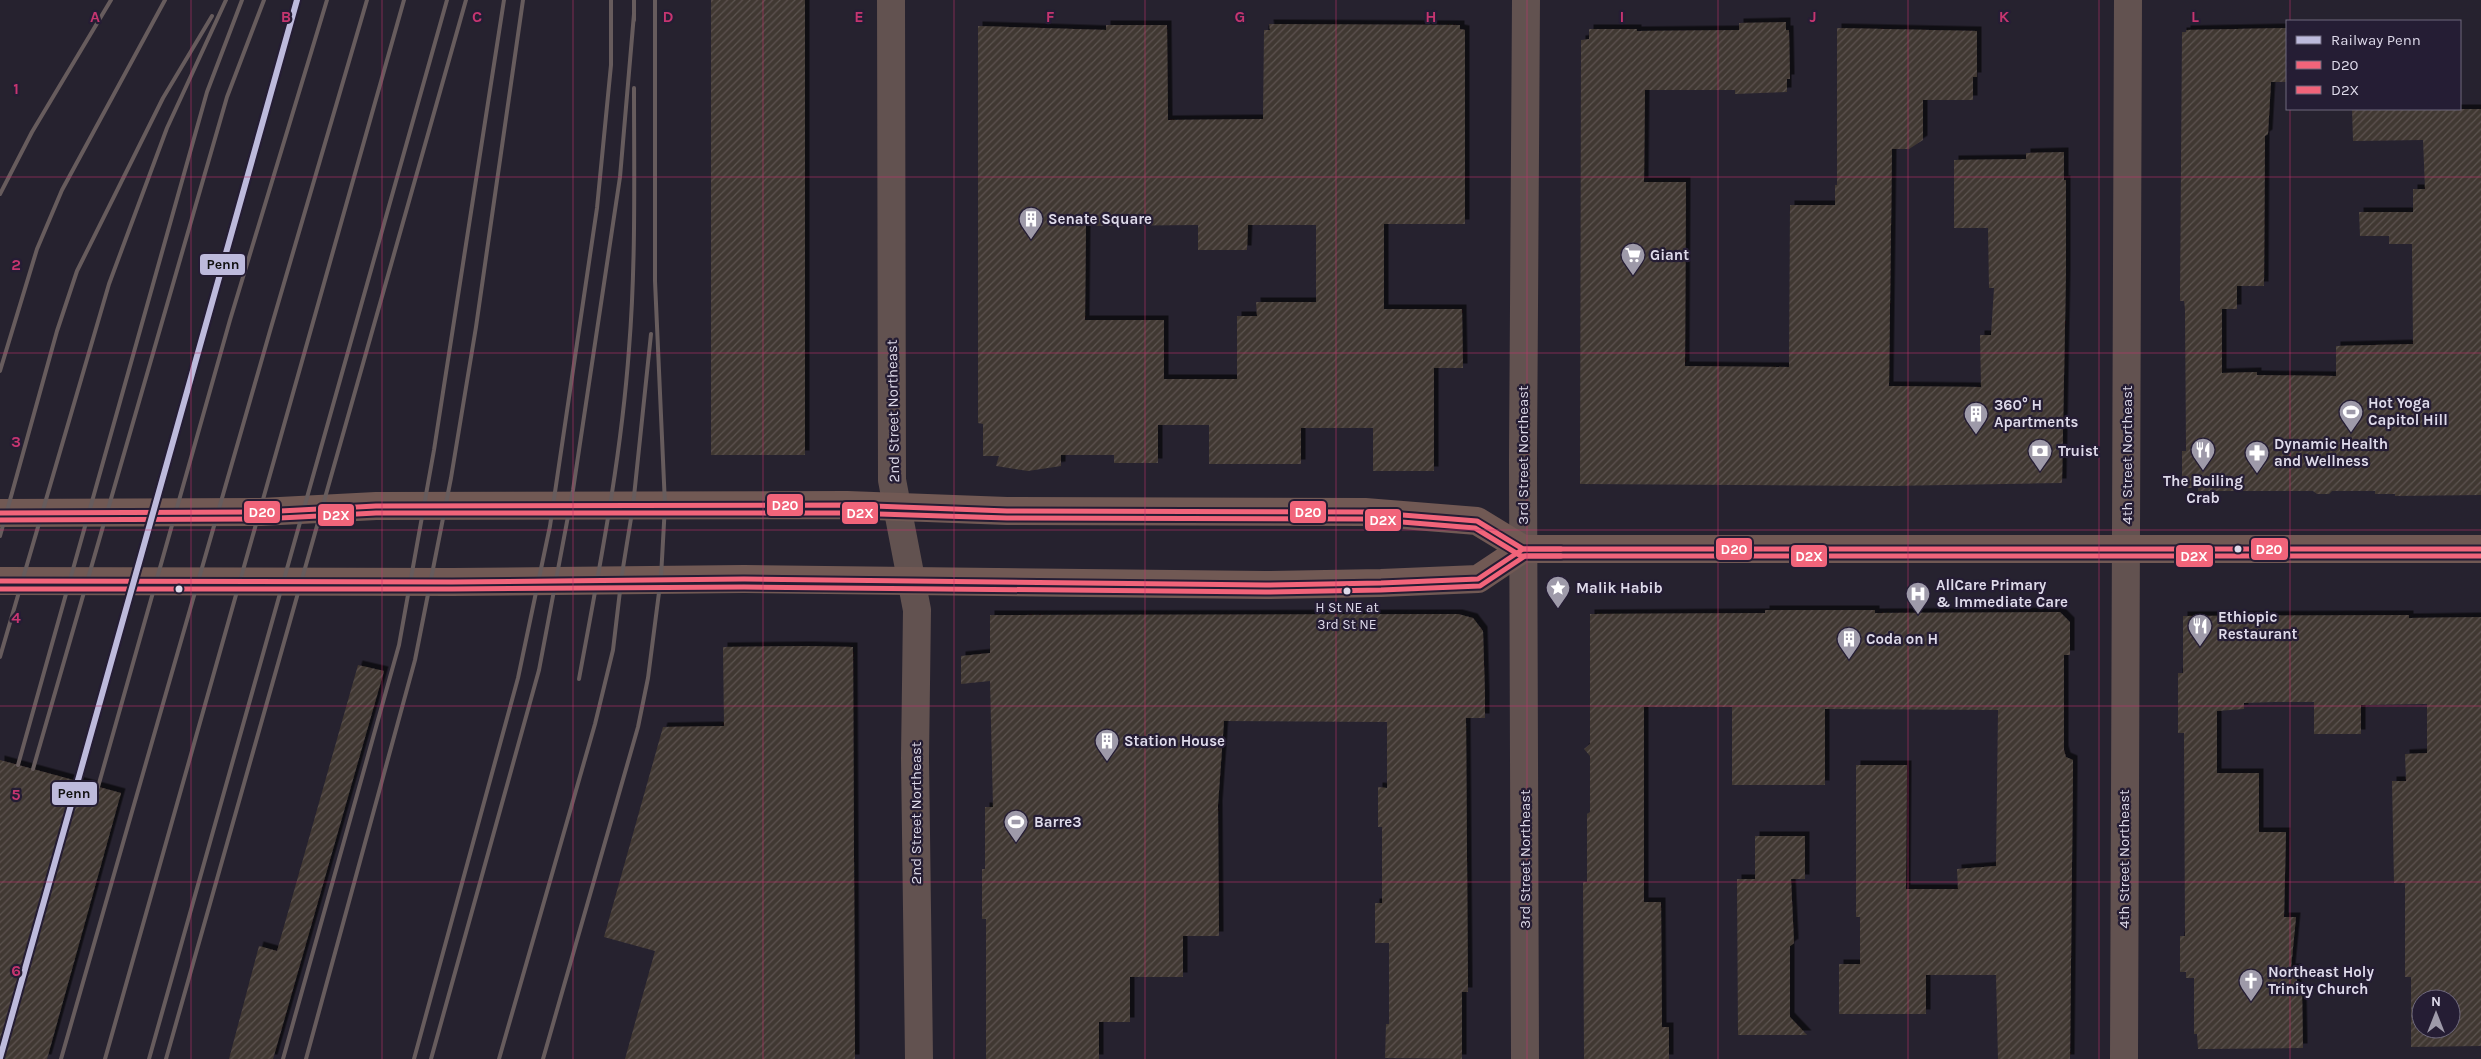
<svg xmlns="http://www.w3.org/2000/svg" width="2481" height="1059" font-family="Karla,sans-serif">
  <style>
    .building { fill: url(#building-hatch); fill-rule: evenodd; filter: url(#shadow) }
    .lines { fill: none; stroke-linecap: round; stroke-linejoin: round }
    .minor { stroke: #625250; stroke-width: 28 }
    .major { stroke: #715954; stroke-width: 28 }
    .rail { stroke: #675c5d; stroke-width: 4 }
    .bus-1-casing { stroke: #251d34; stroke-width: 9 }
    .bus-2-casing { stroke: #251d34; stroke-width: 9 }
    .bus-1 { stroke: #f1647a; stroke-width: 5 }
    .bus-2 { stroke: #f1647a; stroke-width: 5 }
    .rail-1-casing { stroke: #251d34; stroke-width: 10 }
    .rail-1 { stroke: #bdbadc; stroke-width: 6 }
    .grid { fill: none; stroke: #c63570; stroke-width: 1; stroke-opacity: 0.55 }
    .bus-dot { fill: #dedaea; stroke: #251d34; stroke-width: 2 }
    .labels { text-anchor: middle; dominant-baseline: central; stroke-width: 4.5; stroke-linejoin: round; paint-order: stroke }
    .bus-label { font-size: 14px; fill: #dedaea; stroke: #251d34 }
    .poi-label { font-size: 15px; font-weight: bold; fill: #dedaea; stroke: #251d34; text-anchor: start }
    .street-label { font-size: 15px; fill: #dedaea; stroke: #251d34 }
    .grid-label { font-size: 16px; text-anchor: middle; font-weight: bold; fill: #c63570; stroke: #251d34; stroke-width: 4.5; stroke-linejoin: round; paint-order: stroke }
    .line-badge { stroke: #251d34; stroke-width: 2 }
    .badge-label { font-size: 14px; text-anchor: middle; font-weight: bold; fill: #fff }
    .pale-badge-label { font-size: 14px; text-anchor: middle; font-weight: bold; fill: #111 }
  </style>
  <defs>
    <pattern id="building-hatch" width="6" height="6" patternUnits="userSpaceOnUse" patternTransform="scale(1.25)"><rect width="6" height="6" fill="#413832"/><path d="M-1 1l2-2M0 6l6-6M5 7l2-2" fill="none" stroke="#5c5450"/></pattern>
    <filter id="shadow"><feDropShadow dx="4.5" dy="-4.5" stdDeviation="0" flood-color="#0009"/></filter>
  </defs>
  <rect width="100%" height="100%" fill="#26222f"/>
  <g class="building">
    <rect x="711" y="0" width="94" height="455"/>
    <polygon points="1786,22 1786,30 1789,30 1790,79 1787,79 1787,92 1735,94 1735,90 1645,90 1644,182 1686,182 1685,366 1789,367 1790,205 1835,205 1835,185 1837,185 1837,28 1977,31 1977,77 1973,77 1973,100 1923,100 1923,140 1909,149 1892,149 1889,386 1981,387 1980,335 1991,335 1994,288 1989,288 1988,228 1954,228 1954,160 2026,159 2026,153 2064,152 2064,180 2066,180 2066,272 2062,483 1889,486 1580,484 1581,40 1589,39 1589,29 1637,29 1637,31 1739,30 1739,23"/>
    <path d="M 1269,24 L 1460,25 L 1460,29 L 1465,30 L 1465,224 L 1384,224 L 1384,309 L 1462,309 L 1463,368 L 1434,368 L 1434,471 L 1373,471 L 1373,428 L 1301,428 L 1301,464 L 1209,464 L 1209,425 L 1158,425 L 1158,463 L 1114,463 L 1114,455 L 1061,455 L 1061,466 L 1028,471 L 996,466 L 999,456 L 983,456 L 983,424 L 978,423 L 978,26 L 1106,30 L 1106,25 L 1167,25 L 1168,120 L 1263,119 L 1264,30 L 1270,30 ZM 1198,225 L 1198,250 L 1247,250 L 1248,225 L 1316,225 L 1316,302 L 1256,302 L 1257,316 L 1237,316 L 1237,379 L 1164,379 L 1164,320 L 1085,320 L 1086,226 Z"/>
    <polygon points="2286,28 2287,82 2271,82 2268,134 2265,136 2264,286 2237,286 2237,309 2222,309 2222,373 2257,372 2257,375 2336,376 2336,346 2413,344 2412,244 2389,244 2389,236 2360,236 2359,212 2413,212 2413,189 2425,189 2423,140 2353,141 2352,109 2481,109 2481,495 2395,496 2395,494 2375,494 2375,491 2332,491 2329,494 2317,494 2313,491 2198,491 2198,488 2185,488 2185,484 2182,484 2182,451 2186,451 2185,309 2184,301 2180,301 2182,32 2186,32 2186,30"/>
    <polygon points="1765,610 1875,610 1875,613 2060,612 2070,622 2070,655 2064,655 2064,750 2066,757 2073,760 2073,770 2070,1059 1998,1059 1996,975 1926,975 1926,1014 1839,1014 1839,964 1860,964 1860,917 1856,917 1856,765 1907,765 1906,889 1958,889 1957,869 1996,866 1998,710 1825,709 1825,785 1732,785 1732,707 1644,707 1644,902 1661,902 1662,1027 1669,1027 1669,1059 1584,1059 1583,882 1587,882 1587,814 1590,812 1590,756 1584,749 1590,744 1590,614 1765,613"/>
    <polygon points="1458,614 1473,618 1483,631 1485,696 1485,718 1466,718 1468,992 1462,992 1462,1059 1385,1058 1386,1024 1389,1024 1389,943 1375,943 1375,903 1382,903 1382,827 1378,827 1378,787 1387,788 1387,722 1224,721 1218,805 1219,936 1183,936 1183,977 1130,977 1130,1022 1099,1022 1099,1059 986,1059 986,919 982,919 982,869 985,869 985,807 993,807 990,681 961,684 961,656 990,653 990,615"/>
    <path d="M 2409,615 L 2409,618 L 2481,617 L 2481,1046 L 2411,1047 L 2411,977 L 2405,977 L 2405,883 L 2394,883 L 2392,781 L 2406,781 L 2405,754 L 2427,753 L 2427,704 L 2361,705 L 2361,734 L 2314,734 L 2314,702 L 2274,702 L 2244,703 L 2244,709 L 2217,711 L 2217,773 L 2259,773 L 2259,832 L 2286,832 L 2284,917 L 2296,917 L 2291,968 L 2297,968 L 2297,990 L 2302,990 L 2303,1048 L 2198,1049 L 2197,1034 L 2194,1034 L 2194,978 L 2186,978 L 2186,972 L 2180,972 L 2180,936 L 2185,936 L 2184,733 L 2178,733 L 2178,673 L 2183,673 L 2183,616 ZM 2421,999 L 2451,999 L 2451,1029 L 2421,1029 Z"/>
    <polygon points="808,646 853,647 855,1059 625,1059 655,951 604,937 663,727 724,726 723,647"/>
    <polygon points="358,665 384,671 273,1059 229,1059 259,946 277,951"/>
    <polygon points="0,760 121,793 47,1059 0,1059"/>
    <polygon points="1755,836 1805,836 1805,879 1791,879 1794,943 1790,946 1790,1017 1807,1035 1738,1035 1737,879 1755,879"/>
  </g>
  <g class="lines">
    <g class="minor">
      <polyline points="891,0 892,480 917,610 915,758 919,1059"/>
      <polyline points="1525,1059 1523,460 1526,0"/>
      <polyline points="2124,1059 2128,0"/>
    </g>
    <g class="major">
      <polyline points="0,513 261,512 376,506 847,505 1007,511 1365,512 1477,521 1523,549"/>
      <polyline points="0,581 452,582 744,579 1265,585 1381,583 1478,579 1523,549 2481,549"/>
    </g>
    <g class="rail">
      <polyline points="634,20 634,0"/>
      <polyline points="0,194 32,132 111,0"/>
      <polyline points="0,371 37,249 62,190 165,0"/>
      <polyline points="0,536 57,331 77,271 163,98 212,16"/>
      <polyline points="0,657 109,284 167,128 226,0"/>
      <path d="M 579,679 C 599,570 621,460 629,349 C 636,262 634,175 634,88"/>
      <polyline points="18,765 207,92 242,0"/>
      <polyline points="33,769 227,97 264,0"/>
      <polyline points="98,787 230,320 327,0"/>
      <polyline points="61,1059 270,331 367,0"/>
      <polyline points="105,1059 404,0"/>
      <polyline points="149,1059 447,0"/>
      <polyline points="166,1059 466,0"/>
      <polyline points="283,1059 399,645 434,450 504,0"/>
      <polyline points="306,1059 415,660 451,478 476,327 523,0"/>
      <polyline points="414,1059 518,678 550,526 597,208 611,65 611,0"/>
      <polyline points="431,1059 539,670 573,490 620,177 634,14"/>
      <polyline points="499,1059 595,724 613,650 622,574 633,506 651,334"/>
      <polyline points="543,1059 638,727 648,678 661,577 665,505 655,281 655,0"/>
    </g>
    <defs>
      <g id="bus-1">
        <polyline points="0,513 261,512 376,506 847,505 1007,511 1365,512 1477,521 1523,549 1561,549"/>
        <polyline points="0,581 452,582 744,579 1265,585 1381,583 1478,579 1523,549 2481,549"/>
      </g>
      <g id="bus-2">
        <polyline points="0,520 261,519 376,513 847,513 1007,518 1365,519 1475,528 1521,556 1561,556"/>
        <polyline points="0,589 452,589 744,587 1265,592 1381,590 1480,586 1525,556 2481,556"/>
      </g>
    </defs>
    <use href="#bus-1" class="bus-1-casing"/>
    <use href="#bus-2" class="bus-2-casing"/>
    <use href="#bus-1" class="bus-1"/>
    <use href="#bus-2" class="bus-2"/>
    <defs>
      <polyline id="rail-1" points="0,1058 297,0"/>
    </defs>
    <use href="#rail-1" class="rail-1-casing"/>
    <use href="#rail-1" class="rail-1"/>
  </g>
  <path class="grid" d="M 191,0 L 191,1059M 382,0 L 382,1059M 573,0 L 573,1059M 763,0 L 763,1059M 954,0 L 954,1059M 1145,0 L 1145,1059M 1336,0 L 1336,1059M 1527,0 L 1527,1059M 1718,0 L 1718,1059M 1908,0 L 1908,1059M 2099,0 L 2099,1059M 2290,0 L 2290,21M 2290,109 L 2290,1059M 0,177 L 2481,177M 0,353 L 2481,353M 0,530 L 2481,530M 0,706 L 2481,706M 0,882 L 2481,882"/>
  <defs>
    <symbol id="building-pin" viewBox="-11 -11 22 30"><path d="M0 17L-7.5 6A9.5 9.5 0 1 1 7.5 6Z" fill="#9e9aa9" stroke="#251d34"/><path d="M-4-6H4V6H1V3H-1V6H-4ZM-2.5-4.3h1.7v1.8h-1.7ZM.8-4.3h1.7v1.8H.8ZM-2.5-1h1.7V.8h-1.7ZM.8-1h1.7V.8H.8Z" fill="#fff"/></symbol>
    <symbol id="supermarket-pin" viewBox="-11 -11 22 30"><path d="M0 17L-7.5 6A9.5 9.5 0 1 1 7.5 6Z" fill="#9e9aa9" stroke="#251d34"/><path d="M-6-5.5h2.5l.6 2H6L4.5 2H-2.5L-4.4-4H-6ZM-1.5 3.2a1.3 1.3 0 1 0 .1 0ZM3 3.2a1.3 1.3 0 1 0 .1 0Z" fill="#fff"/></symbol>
    <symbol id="stadium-pin" viewBox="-11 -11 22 30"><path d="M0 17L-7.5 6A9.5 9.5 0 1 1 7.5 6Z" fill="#9e9aa9" stroke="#251d34"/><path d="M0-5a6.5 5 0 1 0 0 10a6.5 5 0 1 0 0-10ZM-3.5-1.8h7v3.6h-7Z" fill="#fff"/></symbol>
    <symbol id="restaurant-pin" viewBox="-11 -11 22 30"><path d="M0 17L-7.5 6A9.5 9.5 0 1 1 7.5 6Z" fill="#9e9aa9" stroke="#251d34"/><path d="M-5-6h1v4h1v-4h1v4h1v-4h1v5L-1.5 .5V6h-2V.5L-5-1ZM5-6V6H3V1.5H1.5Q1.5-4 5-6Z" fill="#fff"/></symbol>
    <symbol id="bank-pin" viewBox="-11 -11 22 30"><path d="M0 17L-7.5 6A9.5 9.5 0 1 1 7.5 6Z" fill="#9e9aa9" stroke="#251d34"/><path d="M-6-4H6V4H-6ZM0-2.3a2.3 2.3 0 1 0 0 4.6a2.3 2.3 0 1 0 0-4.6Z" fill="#fff"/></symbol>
    <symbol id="pharmacy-pin" viewBox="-11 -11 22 30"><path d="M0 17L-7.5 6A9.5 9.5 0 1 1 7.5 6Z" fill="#9e9aa9" stroke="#251d34"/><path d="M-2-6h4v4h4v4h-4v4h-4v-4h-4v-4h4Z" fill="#fff"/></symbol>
    <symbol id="sight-pin" viewBox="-11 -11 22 30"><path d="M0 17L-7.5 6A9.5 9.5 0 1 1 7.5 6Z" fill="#9e9aa9" stroke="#251d34"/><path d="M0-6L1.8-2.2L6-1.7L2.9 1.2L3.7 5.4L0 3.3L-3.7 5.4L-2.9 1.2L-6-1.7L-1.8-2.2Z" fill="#fff"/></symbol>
    <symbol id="hospital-pin" viewBox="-11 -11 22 30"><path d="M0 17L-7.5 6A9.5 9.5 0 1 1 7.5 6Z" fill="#9e9aa9" stroke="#251d34"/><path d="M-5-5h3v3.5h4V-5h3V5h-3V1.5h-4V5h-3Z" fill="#fff"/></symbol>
    <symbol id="church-pin" viewBox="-11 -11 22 30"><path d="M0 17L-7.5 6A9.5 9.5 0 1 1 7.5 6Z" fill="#9e9aa9" stroke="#251d34"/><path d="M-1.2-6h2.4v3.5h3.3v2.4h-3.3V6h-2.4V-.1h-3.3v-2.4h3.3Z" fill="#fff"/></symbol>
  </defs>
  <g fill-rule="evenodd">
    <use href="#building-pin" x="1017" y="205" width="28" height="38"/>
    <use href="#supermarket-pin" x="1619" y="241" width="28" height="38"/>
    <use href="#stadium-pin" x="2337" y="398" width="28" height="38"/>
    <use href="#building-pin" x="1962" y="400" width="28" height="38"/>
    <use href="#restaurant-pin" x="2189" y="436" width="28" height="38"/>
    <use href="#bank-pin" x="2026" y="437" width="28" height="38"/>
    <use href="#pharmacy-pin" x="2243" y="439" width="28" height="38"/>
    <use href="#sight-pin" x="1544" y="574" width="28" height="38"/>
    <use href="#hospital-pin" x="1904" y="580" width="28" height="38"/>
    <use href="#restaurant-pin" x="2186" y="612" width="28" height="38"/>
    <use href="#building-pin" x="1835" y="625" width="28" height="38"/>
    <use href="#building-pin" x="1093" y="727" width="28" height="38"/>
    <use href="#stadium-pin" x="1002" y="808" width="28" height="38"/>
    <use href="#church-pin" x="2237" y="967" width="28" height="38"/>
  </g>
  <g class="bus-dot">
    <circle cx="2238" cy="549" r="4.5"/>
    <circle cx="179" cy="589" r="4.5"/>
    <circle cx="1347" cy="591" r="4.5"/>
  </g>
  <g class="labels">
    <g class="bus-label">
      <text x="1347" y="607">H St NE at<tspan x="1347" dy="17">3rd St NE</tspan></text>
    </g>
    <g class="poi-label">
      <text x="1048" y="219">Senate Square</text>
      <text x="1650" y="255">Giant</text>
      <text x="2368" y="403">Hot Yoga<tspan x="2368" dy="17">Capitol Hill</tspan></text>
      <text x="1994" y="405">360° H<tspan x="1994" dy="17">Apartments</tspan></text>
      <text x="2274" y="444">Dynamic Health<tspan x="2274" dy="17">and Wellness</tspan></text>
      <text x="2058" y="451">Truist</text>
      <text x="2203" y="481" text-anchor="middle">The Boiling<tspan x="2203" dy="17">Crab</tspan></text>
      <text x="1936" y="585">AllCare Primary<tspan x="1936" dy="17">&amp; Immediate Care</tspan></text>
      <text x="1576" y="588">Malik Habib</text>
      <text x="2218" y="617">Ethiopic<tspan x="2218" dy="17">Restaurant</tspan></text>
      <text x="1866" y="639">Coda on H</text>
      <text x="1124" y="741">Station House</text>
      <text x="1034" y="822">Barre3</text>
      <text x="2268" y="972">Northeast Holy<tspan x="2268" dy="17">Trinity Church</tspan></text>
    </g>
    <g class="street-label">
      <text transform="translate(893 411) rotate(-91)">2nd Street Northeast</text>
      <text transform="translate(1523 455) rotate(-90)">3rd Street Northeast</text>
      <text transform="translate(2127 455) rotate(-90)">4th Street Northeast</text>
      <text transform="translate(916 813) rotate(-90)">2nd Street Northeast</text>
      <text transform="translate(1525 859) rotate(-90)">3rd Street Northeast</text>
      <text transform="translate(2124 859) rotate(-90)">4th Street Northeast</text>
    </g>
  </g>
  <g class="grid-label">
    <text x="95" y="22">A</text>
    <text x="286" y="22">B</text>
    <text x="477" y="22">C</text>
    <text x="668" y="22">D</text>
    <text x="859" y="22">E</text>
    <text x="1050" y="22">F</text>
    <text x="1240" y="22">G</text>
    <text x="1431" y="22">H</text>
    <text x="1622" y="22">I</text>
    <text x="1813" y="22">J</text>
    <text x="2004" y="22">K</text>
    <text x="2195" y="22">L</text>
    <text x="16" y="94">1</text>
    <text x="16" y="270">2</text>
    <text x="16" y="447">3</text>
    <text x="16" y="623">4</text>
    <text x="16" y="800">5</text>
    <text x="16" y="976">6</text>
  </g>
  <g class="line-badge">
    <rect x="199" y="253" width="47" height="23" rx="5" fill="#bdbadc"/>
    <rect x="766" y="493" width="38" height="24" rx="5" fill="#f1647a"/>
    <rect x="1289" y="500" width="38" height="24" rx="5" fill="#f1647a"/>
    <rect x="243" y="500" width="38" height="24" rx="5" fill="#f1647a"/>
    <rect x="841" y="501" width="38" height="24" rx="5" fill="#f1647a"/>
    <rect x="317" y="503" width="38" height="24" rx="5" fill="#f1647a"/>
    <rect x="1364" y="508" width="38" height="24" rx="5" fill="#f1647a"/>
    <rect x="1715" y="537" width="38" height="24" rx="5" fill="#f1647a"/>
    <rect x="2250" y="537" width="39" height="24" rx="5" fill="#f1647a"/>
    <rect x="1790" y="544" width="38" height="24" rx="5" fill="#f1647a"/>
    <rect x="2175" y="544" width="39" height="24" rx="5" fill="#f1647a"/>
    <rect x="51" y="781" width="47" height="25" rx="5" fill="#bdbadc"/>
  </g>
  <g class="badge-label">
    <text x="785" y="510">D20</text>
    <text x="1308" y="517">D20</text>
    <text x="262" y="517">D20</text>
    <text x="860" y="518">D2X</text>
    <text x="336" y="520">D2X</text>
    <text x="1383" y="525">D2X</text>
    <text x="1734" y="554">D20</text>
    <text x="2269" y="554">D20</text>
    <text x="1809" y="561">D2X</text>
    <text x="2194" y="561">D2X</text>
  </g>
  <g class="pale-badge-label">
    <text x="223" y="269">Penn</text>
    <text x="74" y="798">Penn</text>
  </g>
  <rect x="2286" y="20" width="175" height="90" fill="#251d34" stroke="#6f697d"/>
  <rect x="2296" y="36" width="25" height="8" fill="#bdbadc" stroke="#6f697d"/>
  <text x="2331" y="45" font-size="15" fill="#dedaea">Railway Penn</text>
  <rect x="2296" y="61" width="25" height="8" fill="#f1647a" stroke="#6f697d"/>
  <text x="2331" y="70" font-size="15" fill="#dedaea">D20</text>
  <rect x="2296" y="86" width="25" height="8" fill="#f1647a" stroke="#6f697d"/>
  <text x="2331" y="95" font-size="15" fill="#dedaea">D2X</text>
  <g transform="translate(2436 1014)"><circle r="24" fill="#251d34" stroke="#6f697d"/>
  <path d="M0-4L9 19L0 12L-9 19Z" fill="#9e9aa9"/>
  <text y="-8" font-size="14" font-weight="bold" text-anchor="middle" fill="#dedaea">N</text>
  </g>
</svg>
